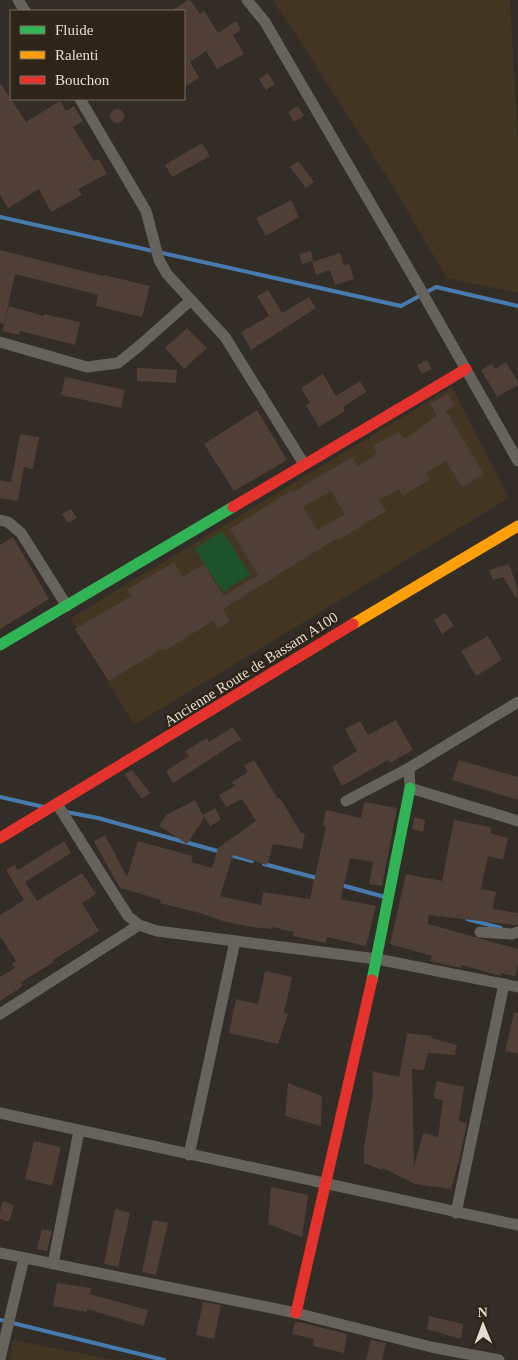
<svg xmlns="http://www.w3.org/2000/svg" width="518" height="1360" font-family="Georgia,serif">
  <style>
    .built { fill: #423623 }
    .green { fill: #1d532c }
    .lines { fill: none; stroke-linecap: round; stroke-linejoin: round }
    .stream { stroke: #477bae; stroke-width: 4 }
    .building { fill: #4f3f36; fill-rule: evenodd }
    .street { stroke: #66625c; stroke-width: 11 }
    .fast { stroke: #30b455; stroke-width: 11 }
    .slow { stroke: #ff9f0a; stroke-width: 11 }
    .jam { stroke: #e5322d; stroke-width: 11 }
    .labels { text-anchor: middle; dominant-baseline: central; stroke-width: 5; stroke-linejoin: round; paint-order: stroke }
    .street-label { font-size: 15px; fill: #e4ddd4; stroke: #2e2417 }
  </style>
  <rect width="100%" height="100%" fill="#322d26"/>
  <g class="built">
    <polygon points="272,0 510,0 518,142 518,293 447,278 389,180 293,30"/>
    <polygon points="452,387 509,498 134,725 71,618"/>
    <polygon points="13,1340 116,1360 9,1360"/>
  </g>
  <polygon class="green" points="222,531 250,575 223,592 195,549"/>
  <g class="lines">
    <g class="stream">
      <polyline points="0,217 401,306 436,287 518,306"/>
      <polyline points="0,797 44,807"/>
      <polyline points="66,812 98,818 221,852"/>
      <polyline points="230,855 252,861"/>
      <polyline points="264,864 317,878"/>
      <polyline points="341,885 385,897"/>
      <polyline points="467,919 501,928"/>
      <polyline points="0,1320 164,1360"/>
    </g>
  </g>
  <g class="building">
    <polygon points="188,0 190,0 200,14 204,11 218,33 236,21 241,30 233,35 244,54 217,69 206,51 190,62 199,78 184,87 184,11 171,11"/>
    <polygon points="268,73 275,84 266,90 259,79"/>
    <polygon points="0,83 26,122 60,101 66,111 74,106 83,121 73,127 94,161 99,159 107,174 78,189 82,195 51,212 39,189 8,208 0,195"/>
    <polygon points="298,106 304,116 294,122 288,112"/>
    <circle cx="117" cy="116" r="7"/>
    <polygon points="202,143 210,156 172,177 165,165"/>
    <polygon points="298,161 314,182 306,188 290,167"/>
    <polygon points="291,200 299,217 266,236 256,218"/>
    <polygon points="0,250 103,276 104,275 150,286 142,317 96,306 98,295 15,274 4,324 0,323"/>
    <polygon points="311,251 313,261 302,264 299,254"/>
    <polygon points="340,253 344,265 349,264 354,279 335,285 330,270 316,275 312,262"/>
    <polygon points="268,290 282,313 309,297 316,308 251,350 241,332 269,316 257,296"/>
    <polygon points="9,306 44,316 44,314 80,322 75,345 20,331 19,335 2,331"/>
    <polygon points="187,328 207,348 184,369 165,348"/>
    <polygon points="427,360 432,369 422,374 417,365"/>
    <polygon points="506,362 518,382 518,385 497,397 481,370 492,364 495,369"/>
    <polygon points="137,368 177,370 176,383 137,381"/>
    <polygon points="323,374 336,396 360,381 366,392 343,407 345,411 319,427 306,405 310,403 301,388"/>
    <polygon points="65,377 125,390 121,408 61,395"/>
    <path d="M 448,394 L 455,406 L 446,411 L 484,474 L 462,487 L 446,461 L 425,473 L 430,479 L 402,496 L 399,489 L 379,500 L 386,511 L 338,540 L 337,538 L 223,609 L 230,621 L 218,629 L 213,621 L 164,651 L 163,648 L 109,681 L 75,629 L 131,596 L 127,590 L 174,562 L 183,577 L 204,564 L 223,596 L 258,575 L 230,529 L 292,490 L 293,492 L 352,457 L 358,466 L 377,454 L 373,446 L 399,432 L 404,439 L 437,416 L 430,403 ZM 331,491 L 345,514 L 317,530 L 303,507 Z"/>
    <polygon points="257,410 287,460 234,491 204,444"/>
    <polygon points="20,434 39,437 33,469 24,467 18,501 0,498 0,480 11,482"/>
    <polygon points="71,509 77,518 68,523 62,514"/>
    <polygon points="13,537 49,599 0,629 0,545"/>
    <polygon points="509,564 518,590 517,599 503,577 493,580 489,570"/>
    <polygon points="445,613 454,626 442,634 434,620"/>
    <polygon points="488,636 502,660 476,676 461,651"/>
    <polygon points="396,720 413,750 390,763 388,760 342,786 332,767 357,751 345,729 360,721 368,735"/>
    <polygon points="233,727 242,741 238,741 173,783 166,771 189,756 185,751 207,738 209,742"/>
    <polygon points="254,760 278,799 280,798 301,833 305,834 302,849 273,844 267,865 233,855 220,896 261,905 263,892 310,899 326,827 323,825 326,810 361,818 364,802 397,808 382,886 369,884 373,862 350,858 341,899 376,906 366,946 327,937 326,943 293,936 294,932 272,927 272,929 252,927 226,922 200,913 160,903 161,900 121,888 115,880 94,841 105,835 127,877 138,841 193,856 191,862 212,868 218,848 256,821 242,799 226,807 219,795 235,786 232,782 248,772 244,766"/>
    <polygon points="459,760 518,777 518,800 452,780"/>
    <polygon points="132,770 150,793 142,799 124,774"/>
    <polygon points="195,800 204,818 187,844 159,826 166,815"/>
    <polygon points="215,808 221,820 210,826 203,815"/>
    <polygon points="414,817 425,820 423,832 412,829"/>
    <polygon points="454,820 491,827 490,833 508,838 503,860 488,856 481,889 496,892 493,909 518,913 518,925 514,925 429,915 428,924 518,949 518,964 515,976 501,973 501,976 462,965 461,968 443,964 430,961 432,956 390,944 406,874 442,881"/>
    <polygon points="64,841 71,853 25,882 37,901 82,873 96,894 82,903 99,931 53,960 54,962 21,982 23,986 0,1001 0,977 15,968 12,964 16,961 0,936 0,915 24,900 6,870 14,865 18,870"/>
    <polygon points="265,971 292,977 284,1013 288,1014 278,1044 229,1033 236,999 258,1004"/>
    <polygon points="514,1013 518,1013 518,1054 505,1051"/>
    <polygon points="407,1033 432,1036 431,1038 457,1045 455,1055 428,1053 424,1070 412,1069 414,1167 423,1133 438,1137 443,1100 433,1098 437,1081 464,1087 459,1121 467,1123 459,1161 451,1189 415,1184 383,1168 382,1170 364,1163 364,1147 373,1094 372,1071 399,1077"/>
    <polygon points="288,1083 322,1096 321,1126 285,1116"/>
    <polygon points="34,1141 61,1147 52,1186 25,1179"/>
    <polygon points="271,1187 308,1195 302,1237 268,1224"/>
    <polygon points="3,1201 14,1205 9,1222 0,1219 0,1211"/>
    <polygon points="115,1209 130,1213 118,1267 104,1264"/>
    <polygon points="153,1220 168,1223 156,1275 142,1272"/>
    <polygon points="42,1229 52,1231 47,1251 37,1249"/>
    <polygon points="57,1283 91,1288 90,1294 148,1310 144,1326 87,1309 87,1312 53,1306"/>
    <polygon points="203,1302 221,1305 214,1339 196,1335"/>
    <polygon points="429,1316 463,1324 461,1339 427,1329"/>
    <polygon points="295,1322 299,1322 347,1334 344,1353 313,1346 314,1339 292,1334"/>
    <polygon points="371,1340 386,1343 382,1360 366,1360"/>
  </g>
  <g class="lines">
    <g class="street">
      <polyline points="18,0 25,11"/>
      <polyline points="247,0 265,22 414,278 518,461"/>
      <polyline points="80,99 146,211 159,260 167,274 225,337 304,464"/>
      <polyline points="0,342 87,367 118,363 138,347 191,300"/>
      <polyline points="0,520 8,522 21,533 67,606"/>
      <polyline points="409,768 410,788 518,821"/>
      <polyline points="346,801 409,768 518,702"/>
      <polyline points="57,804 128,916 139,925 157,931 377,959 518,987"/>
      <polyline points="480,932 512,934 518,932"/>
      <polyline points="0,1014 139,925"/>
      <polyline points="0,1113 518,1225"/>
      <polyline points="189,1155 235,941"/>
      <polyline points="456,1213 504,984"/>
      <polyline points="0,1253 296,1313 431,1347 499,1360"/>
      <polyline points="53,1264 79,1131"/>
      <polyline points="0,1359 24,1258"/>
    </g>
    <g class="fast">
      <polyline points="0,645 233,507"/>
      <polyline points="372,980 410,788"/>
    </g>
    <polyline class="slow" points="353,624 518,526"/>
    <g class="jam">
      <polyline points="233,507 466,369"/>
      <polyline points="0,838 353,624"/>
      <polyline points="296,1313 372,980"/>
    </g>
  </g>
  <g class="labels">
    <g class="street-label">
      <text transform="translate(251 669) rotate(-32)">Ancienne Route de Bassam A100</text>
    </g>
  </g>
  <rect x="10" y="10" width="175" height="90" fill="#2e2417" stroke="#776e63"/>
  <rect x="20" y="26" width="25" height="8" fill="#30b455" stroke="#776e63"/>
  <text x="55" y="35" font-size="15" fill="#e4ddd4">Fluide</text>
  <rect x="20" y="51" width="25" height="8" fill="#ff9f0a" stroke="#776e63"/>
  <text x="55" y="60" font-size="15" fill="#e4ddd4">Ralenti</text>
  <rect x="20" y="76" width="25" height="8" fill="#e5322d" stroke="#776e63"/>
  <text x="55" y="85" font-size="15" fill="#e4ddd4">Bouchon</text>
  <g transform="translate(483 1325) rotate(359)" stroke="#2e2417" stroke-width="4" paint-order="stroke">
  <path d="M0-4L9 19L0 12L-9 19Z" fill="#e4ddd4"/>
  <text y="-8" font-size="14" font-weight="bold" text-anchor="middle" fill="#e4ddd4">N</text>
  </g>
</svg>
